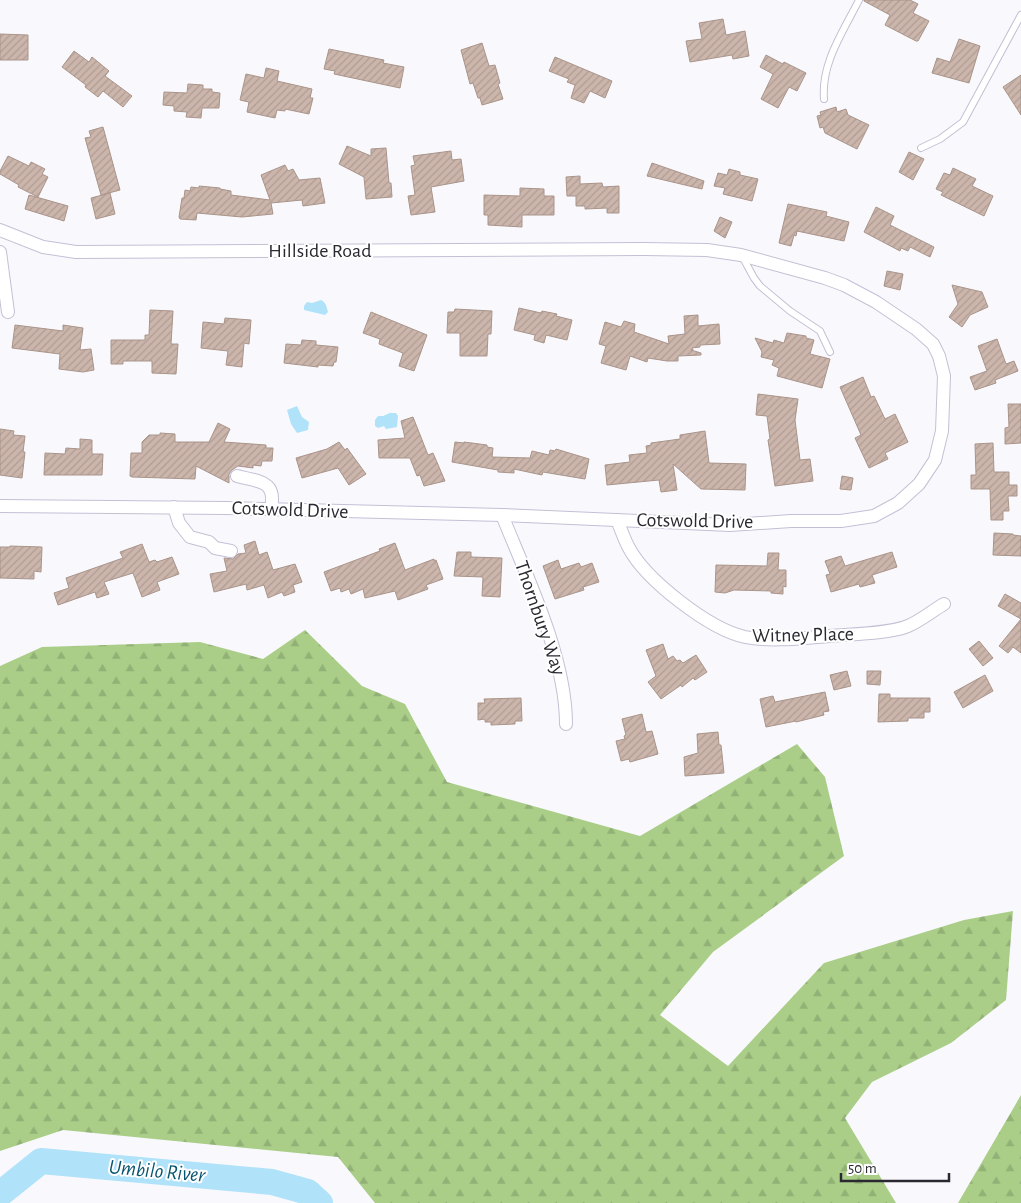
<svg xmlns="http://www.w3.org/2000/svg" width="1021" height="1203" font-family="'Alegreya Sans',sans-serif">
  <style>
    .forest { fill: url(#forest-firs) }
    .water { fill: #b0e2fa }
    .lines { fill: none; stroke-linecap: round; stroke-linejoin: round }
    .river { stroke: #b0e2fa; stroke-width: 26 }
    .building { fill: url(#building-hatch); stroke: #a9948a }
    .service-casing { stroke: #c3c0d5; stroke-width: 8 }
    .minor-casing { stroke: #c3c0d5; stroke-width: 14 }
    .service { stroke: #fff; stroke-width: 6 }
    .minor { stroke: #fff; stroke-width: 12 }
    .labels { text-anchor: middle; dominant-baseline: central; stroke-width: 4; stroke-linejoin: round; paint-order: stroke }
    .street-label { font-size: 20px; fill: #2a2931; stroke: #fff }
    .water-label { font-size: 21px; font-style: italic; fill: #07546e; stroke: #fff }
  </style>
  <defs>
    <pattern id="forest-firs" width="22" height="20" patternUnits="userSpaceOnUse" patternTransform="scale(1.25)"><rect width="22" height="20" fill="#aace88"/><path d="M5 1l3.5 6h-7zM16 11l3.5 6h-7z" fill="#92b176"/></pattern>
    <pattern id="building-hatch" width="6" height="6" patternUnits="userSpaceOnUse" patternTransform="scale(1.25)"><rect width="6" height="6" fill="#ccb6ac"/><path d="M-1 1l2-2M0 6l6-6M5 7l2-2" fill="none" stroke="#af9c94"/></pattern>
  </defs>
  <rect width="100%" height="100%" fill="#f9f9fd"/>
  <g class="forest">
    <polygon points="305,630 362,686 405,704 447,782 640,836 797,744 825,777 844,856 713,952 660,1015 728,1066 824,963 964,920 1013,911 1006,1000 951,1043 872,1082 845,1118 896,1203 375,1203 338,1157 63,1130 0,1151 0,666 42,647 200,642 263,659"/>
    <polygon points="1021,1095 1021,1203 958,1203"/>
  </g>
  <g class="water">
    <path d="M 321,300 C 326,302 327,308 328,312 L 325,315 L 304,310 L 304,306 L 307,302 L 312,303 Z"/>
    <polygon points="297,406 302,417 309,422 308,430 297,433 291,424 287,410"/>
    <polygon points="390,413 396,413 398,416 397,427 386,429 384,426 378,428 375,426 375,420 378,416 383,416"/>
  </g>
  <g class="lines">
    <polyline class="river" points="0,1194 41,1161 272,1182 308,1192 320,1203"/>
  </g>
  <g class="building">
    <polygon points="864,0 910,0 918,4 913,13 929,21 918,41 916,41 885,25 890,15 864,1"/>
    <polygon points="723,19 726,35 745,31 749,56 733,59 732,55 690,62 686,41 702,39 699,23"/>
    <polygon points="0,34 28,35 28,60 0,60"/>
    <polygon points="959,39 980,46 969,83 932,73 937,58 950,62"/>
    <polygon points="482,43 489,66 495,65 500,83 498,84 503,99 482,105 480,98 478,98 473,83 470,84 461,50"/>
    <polygon points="329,49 384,60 383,63 404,67 400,88 334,74 335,71 324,69"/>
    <polygon points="74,51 89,62 92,57 109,71 105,76 132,96 123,107 103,91 98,97 85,87 86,85 62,67"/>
    <polygon points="766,55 783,64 784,62 806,73 797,91 789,87 778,108 761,99 773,74 760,67"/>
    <polygon points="555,57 612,81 605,98 590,91 584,103 571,98 575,85 567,82 569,79 549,71"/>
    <polygon points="266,68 279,71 277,81 312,89 310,98 313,98 309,114 285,109 285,111 277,110 275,118 247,112 249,102 240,100 246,74 264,78"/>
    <polygon points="1021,75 1021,115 1003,87"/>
    <polygon points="188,84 203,85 203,89 212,89 212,92 220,93 219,108 202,108 201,118 186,117 187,112 174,111 174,106 163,105 164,92 187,93"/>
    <polygon points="836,107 837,112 846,109 848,115 869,125 857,149 825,133 823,127 820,128 817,116 821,115 820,112"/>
    <polygon points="103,127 120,190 101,195 85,138 91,137 89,131"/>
    <polygon points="347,146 371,156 371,149 386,148 389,183 391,183 392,197 366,199 364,177 339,164"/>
    <polygon points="451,151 452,160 461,159 464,181 431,187 435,212 411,215 408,196 415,195 411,166 415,165 413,156"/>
    <polygon points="909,152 924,159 913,180 899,172"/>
    <polygon points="8,156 29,166 31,162 45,169 42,174 48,177 38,197 18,187 19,185 0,174 0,171"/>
    <polygon points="652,163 704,181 702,189 647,176"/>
    <polygon points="285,165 288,171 293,169 299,180 320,178 325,203 303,206 302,200 271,203 273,214 242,217 197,213 196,220 180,219 179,217 182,198 184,198 185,190 190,191 191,187 199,188 199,186 220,188 220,189 231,191 231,195 270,200 261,175"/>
    <polygon points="953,168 976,179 972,186 993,196 984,216 941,195 943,192 936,189 944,173 950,175"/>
    <polygon points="729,169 740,172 740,175 758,179 752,201 723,194 725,188 714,186 718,173 727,175"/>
    <polygon points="580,176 580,184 602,183 603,187 619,186 619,213 607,213 607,208 585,209 585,206 576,206 576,196 567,196 566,177"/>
    <polygon points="520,188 544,189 544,196 554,196 554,215 522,215 522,227 488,225 488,215 484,215 484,195 520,196"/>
    <polygon points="110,193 115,214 96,219 91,198"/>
    <polygon points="29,195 68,206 64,221 25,209"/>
    <polygon points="788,204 827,212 826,216 849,222 844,241 797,231 796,236 794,235 791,246 779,243"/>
    <polygon points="876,207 894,216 890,225 934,247 930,257 910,247 908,251 901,248 900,251 864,232"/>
    <polygon points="720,217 732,222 725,238 714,231"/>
    <polygon points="887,271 903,274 900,290 884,286"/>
    <polygon points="952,285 982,292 988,307 970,315 962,327 949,317 958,304"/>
    <polygon points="519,308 541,313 542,311 557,314 556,316 572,320 567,340 546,335 544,343 534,340 535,335 514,330"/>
    <polygon points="455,309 492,311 491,334 488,334 487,356 460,356 460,333 447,333 448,312 454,312"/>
    <polygon points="150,310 173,311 171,344 178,344 176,374 152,373 152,361 123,361 123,364 111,364 111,340 145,340 145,335 149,335"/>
    <polygon points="371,312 427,335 414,371 399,366 403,353 379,344 380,339 363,333"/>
    <polygon points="698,315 698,326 719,324 720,344 700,345 700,347 692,348 693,350 691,350 701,353 701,355 678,356 678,361 667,361 648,358 647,362 630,356 626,370 601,363 606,346 599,344 605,322 621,327 624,321 635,324 634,332 669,344 668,336 685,334 684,316"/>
    <polygon points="225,318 251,320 249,344 244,343 242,367 226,365 228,351 201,348 203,322 224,324"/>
    <polygon points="15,325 63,331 63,325 83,328 80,350 91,349 94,370 83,372 59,369 60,354 12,348"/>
    <polygon points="787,333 806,336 806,338 814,340 810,354 830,359 822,388 777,376 779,368 772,365 774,360 761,357 762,352 755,338 773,343 774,340 784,343"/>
    <polygon points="997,339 1006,364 1014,361 1018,371 995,380 996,383 975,390 970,377 987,371 978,346"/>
    <polygon points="302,340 316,341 316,345 338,347 336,362 334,362 333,366 318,365 318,367 284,363 286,344 301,345"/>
    <polygon points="863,377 871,397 874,396 885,419 895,414 908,442 885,453 888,459 869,468 855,438 861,435 840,387"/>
    <polygon points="758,394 798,399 795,420 800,460 810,459 813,481 775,486 768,440 770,439 767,416 756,415"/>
    <polygon points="1008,404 1021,404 1021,443 1005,444 1005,428 1009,427"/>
    <polygon points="413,417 428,455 433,453 445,481 424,486 420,475 417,476 410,458 379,458 378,440 405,438 401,421"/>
    <polygon points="218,423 230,429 224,442 266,445 266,448 273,448 272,461 262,461 261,466 253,465 253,468 238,466 232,470 229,474 229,483 196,466 195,479 132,477 130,476 131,453 142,453 142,442 149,435 160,435 160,433 175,434 175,442 209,442"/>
    <polygon points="0,429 14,431 13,435 25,436 23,452 25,452 22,478 0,475"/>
    <polygon points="705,431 709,463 746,464 745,490 701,489 673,464 677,490 661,492 659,480 607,485 605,465 630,462 629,455 647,453 646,446 651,445 651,443 680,439 680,435"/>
    <polygon points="80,439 92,440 92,454 103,454 102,475 44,475 45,453 65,454 66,448 80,449"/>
    <polygon points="339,442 345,450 347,448 366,474 349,485 338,468 302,478 296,458 327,449"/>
    <polygon points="455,442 464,443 464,442 487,445 487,447 493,448 492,457 530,458 532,451 549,455 550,450 555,451 556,449 589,459 585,479 543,472 542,475 514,469 514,473 498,472 498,470 452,462"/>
    <polygon points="993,443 994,472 1009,472 1009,485 1017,485 1017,496 1008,496 1009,511 1003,511 1003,520 991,520 990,489 971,489 971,475 976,475 975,444"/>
    <polygon points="842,476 853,478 851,490 840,489"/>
    <polygon points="994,533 1013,534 1013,535 1021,536 1021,556 993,555"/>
    <polygon points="255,541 259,555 267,552 273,570 295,564 302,582 293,585 295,592 284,596 282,592 268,598 264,585 247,590 246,584 214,592 210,574 227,571 224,558 233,559 238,554 246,553 244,545"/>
    <polygon points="395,543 405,570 434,559 434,561 436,560 443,579 426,585 428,589 398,600 395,591 365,598 363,589 351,594 349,589 341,592 340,588 331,591 324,572 380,551 379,549"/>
    <polygon points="142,544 149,562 155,560 157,562 172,557 179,574 157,582 160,590 142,597 133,573 104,582 109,594 97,598 95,592 58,605 54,593 69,588 66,578 123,558 120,552"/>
    <polygon points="10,546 42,547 41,572 34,571 34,579 0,578 0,547 10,547"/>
    <polygon points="457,552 471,552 471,557 502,558 500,597 482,596 483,577 454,576"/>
    <polygon points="892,552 897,567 872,575 875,583 860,587 859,584 831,592 826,575 830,574 825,561 841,556 845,566"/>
    <polygon points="768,553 779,553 778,570 786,570 786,587 783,586 783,594 771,593 771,591 734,590 725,593 715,592 716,565 767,566"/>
    <polygon points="558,560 561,569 579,563 581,567 592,563 599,582 583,587 584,590 555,599 543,566"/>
    <polygon points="1005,594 1021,603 1021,653 1013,647 1008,653 999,646 1021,619 998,606"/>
    <polygon points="979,641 993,658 983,666 969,649"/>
    <polygon points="663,644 668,659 673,656 677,661 680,660 683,663 696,655 707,672 695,680 693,678 682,687 681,685 661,699 648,682 656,676 646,650"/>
    <polygon points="847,671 851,686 834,690 830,675"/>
    <polygon points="867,671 881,671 880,685 867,684"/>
    <polygon points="985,675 993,691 963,708 954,692"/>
    <polygon points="825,692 829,711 823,712 824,715 796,722 796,721 766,727 760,699 773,696 775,702"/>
    <polygon points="879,694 890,694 890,698 930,698 930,712 924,712 924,718 908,718 908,721 878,722"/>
    <polygon points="521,698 522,721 515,721 515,724 491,725 491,722 485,722 485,719 478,720 478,703 485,703 484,699"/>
    <polygon points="642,714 646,732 652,731 658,754 630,762 629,759 621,761 616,741 625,739 624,736 626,735 622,719"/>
    <polygon points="718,732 719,745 721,745 724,773 685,776 684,757 698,753 697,734"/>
  </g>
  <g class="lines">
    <defs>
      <g id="service">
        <path d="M 824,99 C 821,63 843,32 859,0"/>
        <polyline points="921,148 940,139 963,122 1021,15"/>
        <polyline points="742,256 754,278 760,286 790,311 820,331 830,352"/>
      </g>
      <g id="minor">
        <polyline points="0,230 43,247 76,252 644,249 707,250 741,255 825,278 844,285 876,302 916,329 933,344 939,356 944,376 942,431 935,460 919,484 898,503 874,516 841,521 791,521 730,525 502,515 225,508 0,506"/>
        <polyline points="0,252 8,312"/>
        <path d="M 237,476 C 259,482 277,480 271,509"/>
        <polyline points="174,507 179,523 190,537 209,542 215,548 231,551"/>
        <path d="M 502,515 C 527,577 566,657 566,724"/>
        <path d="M 617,520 C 621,529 624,539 629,548 C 646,580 709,629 745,637 C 770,642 803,638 829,636 C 850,634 889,634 908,626 C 920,621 932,611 944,604"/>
      </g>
    </defs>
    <use href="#service" class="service-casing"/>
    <use href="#minor" class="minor-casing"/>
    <use href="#service" class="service"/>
    <use href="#minor" class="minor"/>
  </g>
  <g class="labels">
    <g class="street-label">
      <text x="320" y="251">Hillside Road</text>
      <text transform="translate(290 510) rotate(2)">Cotswold Drive</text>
      <text transform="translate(695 521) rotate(1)">Cotswold Drive</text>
      <text transform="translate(540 618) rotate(71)">Thornbury Way</text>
      <text transform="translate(803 635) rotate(-1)">Witney Place</text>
    </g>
    <g class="water-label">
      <text transform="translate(157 1171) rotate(5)">Umbilo River</text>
    </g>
  </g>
  <path d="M841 1173v8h108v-8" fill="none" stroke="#2a2931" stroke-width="2.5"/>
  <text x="848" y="1173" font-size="15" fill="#2a2931" stroke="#ffffff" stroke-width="4" paint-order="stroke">50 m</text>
</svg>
